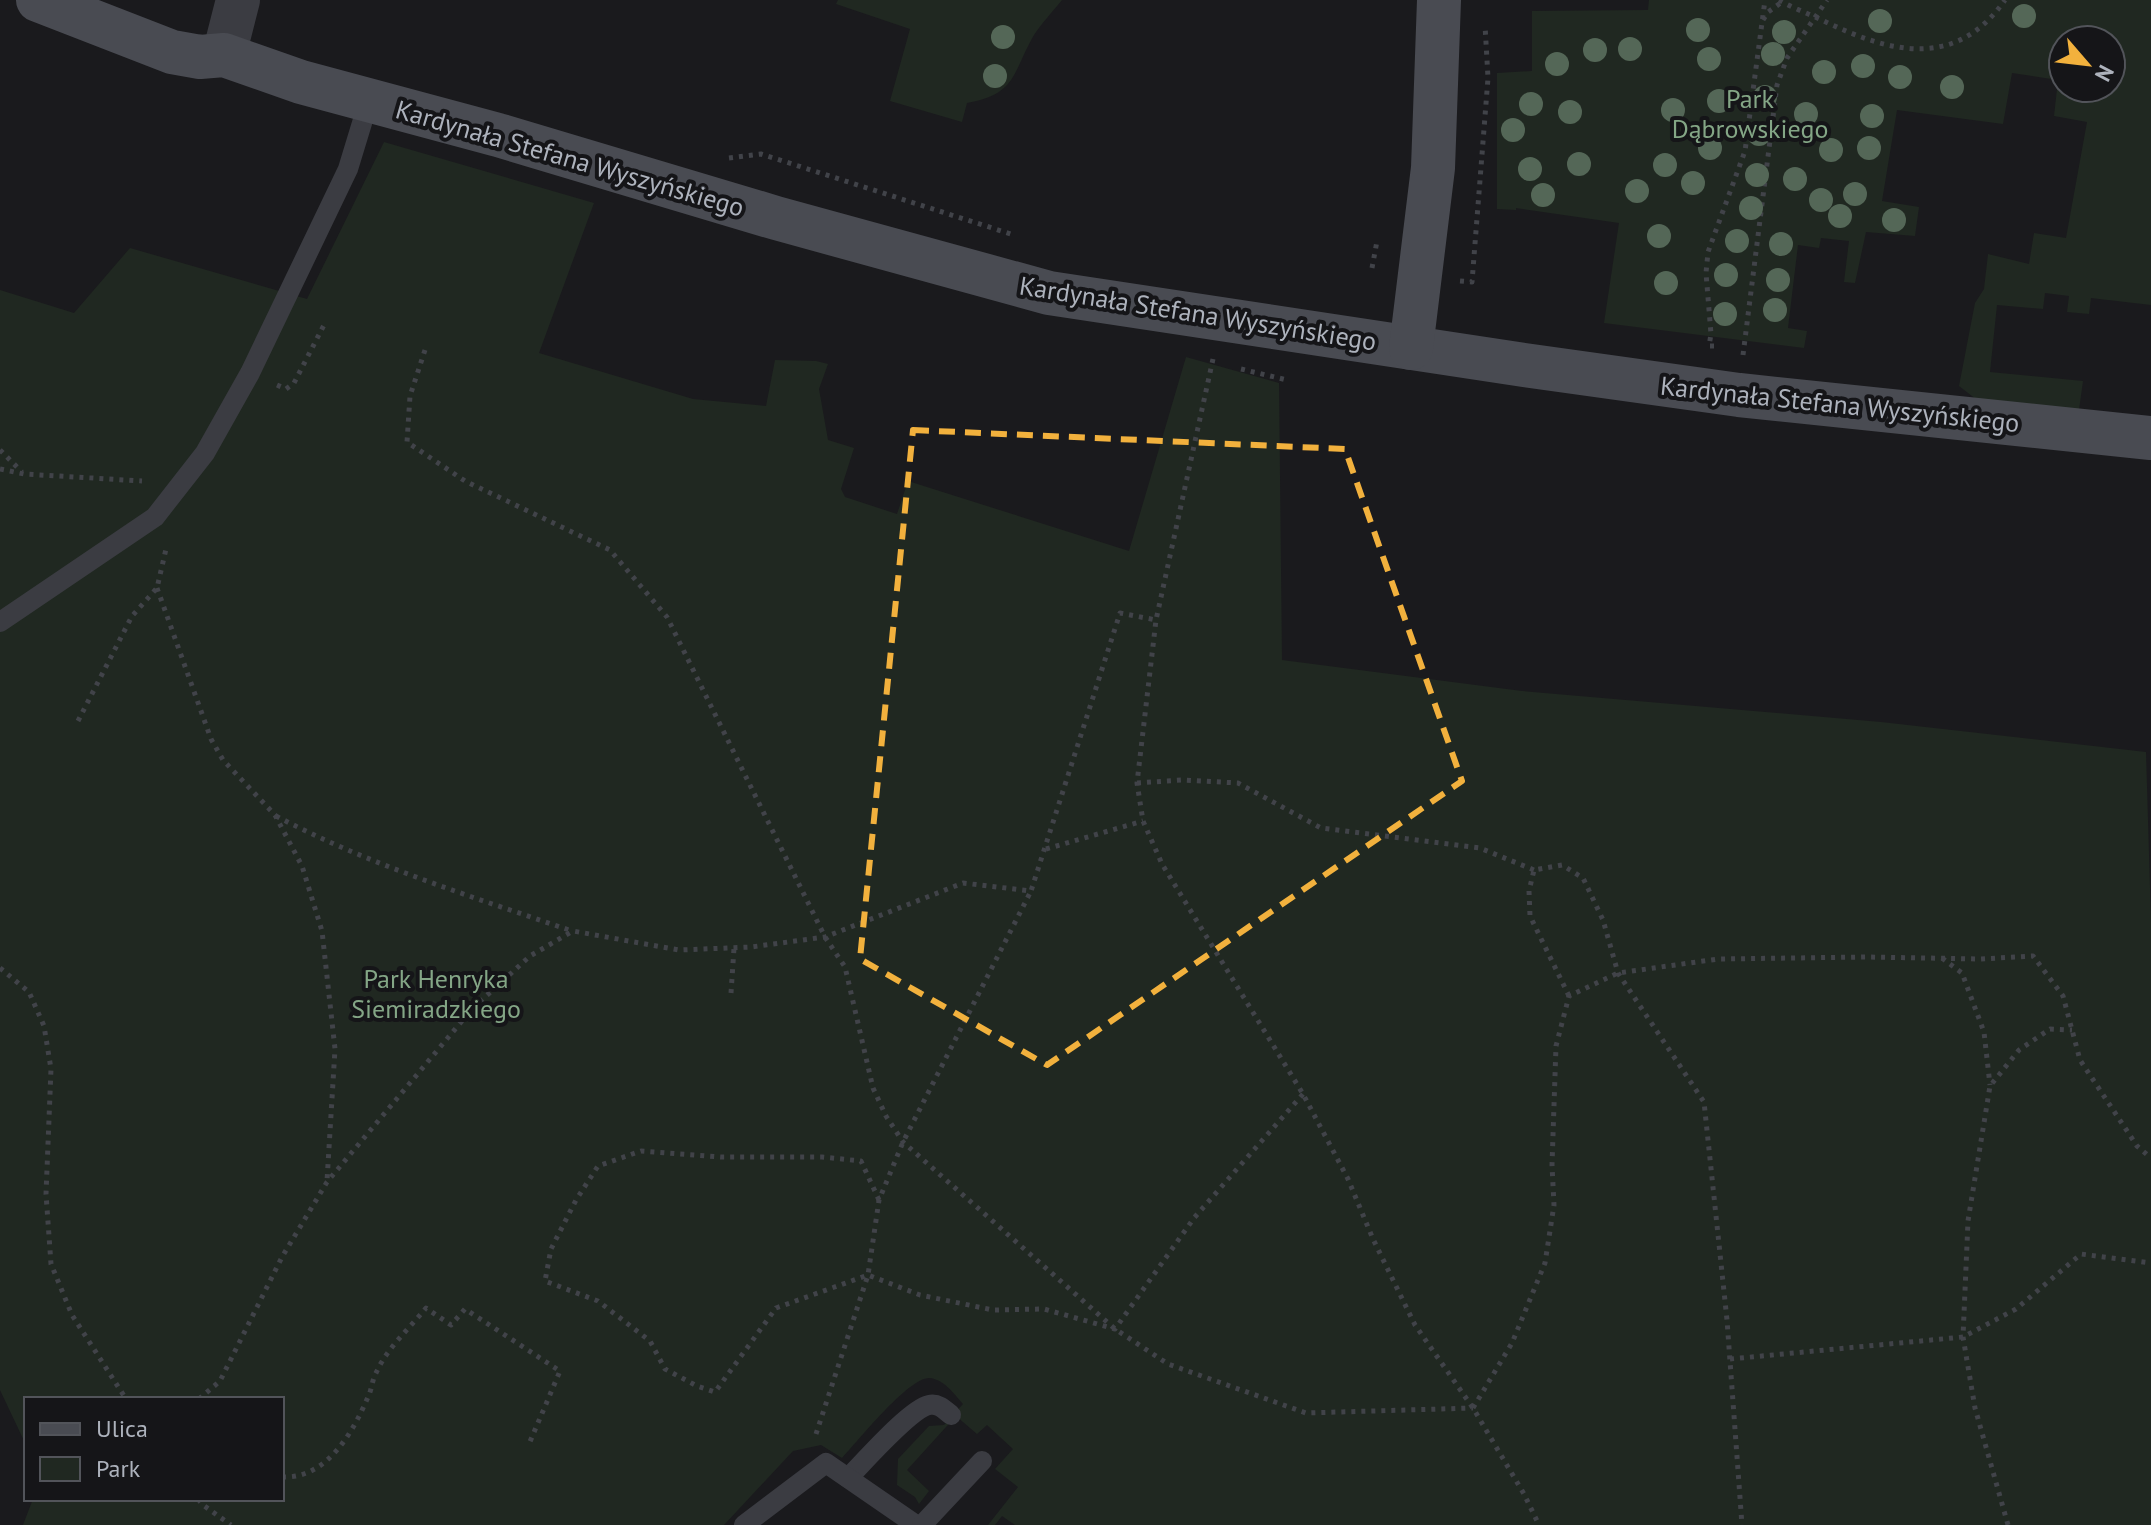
<svg xmlns="http://www.w3.org/2000/svg" width="2151" height="1525" font-family="'PT Sans',sans-serif">
  <style>
    .green { fill: #202821; fill-rule: evenodd }
    .lines { fill: none; stroke-linecap: round; stroke-linejoin: round }
    .path { stroke: #414349; stroke-width: 5; stroke-dasharray: 4 6; stroke-linecap: butt }
    .service { stroke: #3b3c42; stroke-width: 20 }
    .tertiary { stroke: #3b3c42; stroke-width: 44 }
    .secondary { stroke: #494b52; stroke-width: 44 }
    .tree { fill: #546757 }
    .marked { fill: none; stroke: #f2b13d; stroke-width: 6; stroke-dasharray: 16 10; stroke-linejoin: round }
    .labels { text-anchor: middle; dominant-baseline: central; stroke-width: 8; stroke-linejoin: round; paint-order: stroke }
    .park-label { font-size: 26px; fill: #84a686; stroke: #151518 }
    .street-label { font-size: 26px; fill: #adb2bc; stroke: #151518 }
  </style>
  <rect width="100%" height="100%" fill="#1a1a1d"/>
  <g class="green">
    <path d="M 838,0 L 1062,0 C 1053,11 1042,23 1034,35 C 1012,73 1017,94 967,103 L 962,122 L 890,101 L 910,29 L 836,4 Z"/>
    <path d="M 1649,0 L 2151,0 L 2151,305 L 2091,298 L 2089,314 L 2067,312 L 2069,296 L 2045,293 L 2043,309 L 1997,305 L 1990,372 L 2083,381 L 2079,410 L 1981,403 L 1959,386 L 1975,303 L 1984,289 L 1988,254 L 2029,264 L 2034,233 L 2066,238 L 2087,122 L 2054,116 L 2058,80 L 2012,73 L 2003,124 L 1897,110 L 1882,201 L 1919,207 L 1915,236 L 1866,232 L 1855,283 L 1844,282 L 1849,241 L 1821,238 L 1819,248 L 1798,245 L 1788,328 L 1807,331 L 1804,348 L 1604,323 L 1619,223 L 1516,208 L 1516,210 L 1497,209 L 1497,73 L 1532,71 L 1532,11 L 1648,10 ZM 2063,40 L 2111,40 L 2111,88 L 2063,88 Z"/>
    <path d="M 384,142 L 594,203 L 539,353 L 693,399 L 766,406 L 775,360 L 816,361 L 828,364 L 819,389 L 828,440 L 854,448 L 841,489 L 845,497 L 897,514 L 908,481 L 1129,551 L 1186,357 L 1279,383 L 1282,660 L 1522,691 L 1881,722 L 2146,752 L 2151,922 L 2151,1525 L 1015,1525 L 1002,1516 L 995,1525 L 988,1525 L 1018,1487 L 995,1469 L 1013,1449 L 987,1425 L 977,1434 L 956,1416 L 907,1470 L 929,1491 L 919,1504 L 915,1497 L 897,1485 L 898,1459 L 929,1426 L 944,1425 L 963,1404 C 954,1394 944,1379 929,1378 C 908,1378 858,1441 842,1458 L 821,1445 L 793,1451 L 724,1525 L 23,1525 L 33,1499 L 282,1499 L 282,1399 L 26,1399 L 26,1445 L 0,1390 L 0,290 L 74,313 L 130,248 L 307,299 Z"/>
  </g>
  <g class="lines">
    <g class="path">
      <path d="M 1779,0 C 1793,8 1809,14 1824,21 C 1890,53 1956,70 2005,0"/>
      <polyline points="1763,20 1768,12 1782,2"/>
      <polyline points="729,158 761,154 1014,235"/>
      <polyline points="1372,268 1377,241"/>
      <polyline points="1460,281 1472,282 1488,78 1485,25"/>
      <polyline points="1714,346 1709,346 1711,334 1706,273 1708,252 1745,151 1765,0"/>
      <polyline points="425,350 410,396 407,442 465,481 610,550 667,617 825,937 845,967 873,1088 886,1116 903,1142 1115,1329 1168,1364 1306,1413 1473,1408"/>
      <polyline points="1743,355 1777,85 1787,58 1827,0"/>
      <polyline points="1213,359 1156,620 1137,783 1143,821 1162,864 1303,1094 1348,1179 1373,1239 1415,1325 1473,1408 1524,1494 1539,1525"/>
      <polyline points="1241,369 1287,380"/>
      <polyline points="277,385 286,389 294,383 325,323"/>
      <polyline points="0,450 22,472"/>
      <polyline points="0,469 24,474 142,481"/>
      <polyline points="157,588 211,739 223,760 275,815 302,866 322,931 335,1049 327,1181"/>
      <polyline points="78,721 132,616 157,588 166,549"/>
      <polyline points="1137,783 1182,780 1238,783 1321,828 1480,848 1534,870"/>
      <path d="M 276,816 C 369,865 473,897 572,931"/>
      <polyline points="1046,849 1143,821"/>
      <polyline points="1942,958 1962,973 1984,1032 1990,1085"/>
      <polyline points="0,968 29,992 44,1026 51,1069 46,1194 51,1264 72,1315 126,1399"/>
      <polyline points="731,993 734,948"/>
      <polyline points="1569,996 1530,916 1529,891 1534,870 1562,865 1583,878 1603,920 1618,973 1704,1102 1727,1320 1742,1525"/>
      <polyline points="879,1200 861,1161 822,1157 721,1157 641,1151 598,1166 576,1200 551,1249 545,1281 598,1301 650,1341 665,1369 697,1386 715,1392 776,1308 868,1275 920,1295 993,1310 1044,1309 1115,1329 1194,1218 1303,1094"/>
      <polyline points="1730,1359 1963,1337 2016,1309 2081,1254 2151,1263"/>
      <polyline points="199,1399 220,1381 282,1257 327,1182 472,1009 530,956 573,931 679,950 751,947 825,937 963,883 1031,891 1120,613 1156,620"/>
      <polyline points="1473,1408 1512,1343 1545,1263 1554,1205 1552,1165 1556,1046 1569,996 1618,973 1718,959 1867,957 1981,959 2033,956 2063,996 2080,1060 2137,1146 2151,1158"/>
      <polyline points="816,1434 868,1275 879,1200 903,1142 1031,891"/>
      <path d="M 282,1477 C 327,1479 353,1432 368,1397 C 372,1389 372,1380 376,1373 C 387,1348 409,1329 426,1308 L 451,1325 L 465,1309 L 560,1371 L 529,1444"/>
      <polyline points="198,1499 203,1505 231,1525"/>
      <polyline points="2008,1525 1975,1408 1963,1337 1968,1221 1990,1086 2019,1050 2050,1029 2072,1030"/>
    </g>
    <g class="service">
      <polyline points="0,622 155,517 205,453 250,373 348,169 369,100"/>
      <path d="M 848,1478 C 864,1462 910,1409 929,1405 C 938,1403 944,1409 951,1415"/>
      <polyline points="744,1525 826,1463 916,1525"/>
      <polyline points="922,1525 982,1461"/>
    </g>
    <polyline class="tertiary" points="224,55 238,0"/>
    <g class="secondary">
      <polyline points="38,0 172,52 200,57 224,55 301,82 498,135 776,218 1049,293 1524,365 1739,395 2151,438"/>
      <polyline points="1411,348 1433,168 1439,0"/>
    </g>
  </g>
  <g class="tree">
    <circle cx="2024" cy="16" r="12"/>
    <circle cx="1880" cy="21" r="12"/>
    <circle cx="1698" cy="30" r="12"/>
    <circle cx="1784" cy="32" r="12"/>
    <circle cx="1003" cy="37" r="12"/>
    <circle cx="1630" cy="49" r="12"/>
    <circle cx="1595" cy="50" r="12"/>
    <circle cx="1773" cy="54" r="12"/>
    <circle cx="1709" cy="59" r="12"/>
    <circle cx="1557" cy="64" r="12"/>
    <circle cx="1863" cy="66" r="12"/>
    <circle cx="1824" cy="72" r="12"/>
    <circle cx="995" cy="76" r="12"/>
    <circle cx="1900" cy="77" r="12"/>
    <circle cx="1952" cy="87" r="12"/>
    <circle cx="1765" cy="97" r="12"/>
    <circle cx="1719" cy="101" r="12"/>
    <circle cx="1531" cy="104" r="12"/>
    <circle cx="1673" cy="110" r="12"/>
    <circle cx="1570" cy="112" r="12"/>
    <circle cx="1806" cy="114" r="12"/>
    <circle cx="1872" cy="116" r="12"/>
    <circle cx="1513" cy="130" r="12"/>
    <circle cx="1759" cy="134" r="12"/>
    <circle cx="1710" cy="148" r="12"/>
    <circle cx="1869" cy="148" r="12"/>
    <circle cx="1831" cy="150" r="12"/>
    <circle cx="1579" cy="164" r="12"/>
    <circle cx="1665" cy="165" r="12"/>
    <circle cx="1530" cy="169" r="12"/>
    <circle cx="1757" cy="175" r="12"/>
    <circle cx="1795" cy="179" r="12"/>
    <circle cx="1693" cy="183" r="12"/>
    <circle cx="1637" cy="191" r="12"/>
    <circle cx="1855" cy="194" r="12"/>
    <circle cx="1543" cy="195" r="12"/>
    <circle cx="1821" cy="200" r="12"/>
    <circle cx="1751" cy="208" r="12"/>
    <circle cx="1840" cy="216" r="12"/>
    <circle cx="1894" cy="220" r="12"/>
    <circle cx="1659" cy="236" r="12"/>
    <circle cx="1737" cy="241" r="12"/>
    <circle cx="1781" cy="244" r="12"/>
    <circle cx="1726" cy="275" r="12"/>
    <circle cx="1778" cy="280" r="12"/>
    <circle cx="1666" cy="283" r="12"/>
    <circle cx="1775" cy="310" r="12"/>
    <circle cx="1725" cy="314" r="12"/>
  </g>
  <path class="marked" d="M 913,430 L 1345,449 L 1462,781 L 1047,1065 L 860,959 Z"/>
  <g class="labels">
    <g class="park-label">
      <text x="1750" y="98">Park<tspan x="1750" dy="30">Dąbrowskiego</tspan></text>
      <text x="436" y="978">Park Henryka<tspan x="436" dy="30">Siemiradzkiego</tspan></text>
    </g>
    <g class="street-label">
      <text transform="translate(570 158) rotate(16)">Kardynała Stefana Wyszyńskiego</text>
      <text transform="translate(1198 313) rotate(9)">Kardynała Stefana Wyszyńskiego</text>
      <text transform="translate(1840 404) rotate(6)">Kardynała Stefana Wyszyńskiego</text>
    </g>
  </g>
  <rect x="24" y="1397" width="260" height="104" fill="#151518" stroke="#52545a" stroke-width="2"/>
  <rect x="40" y="1423" width="40" height="12" fill="#494b52" stroke="#52545a" stroke-width="2"/>
  <text x="96" y="1437" font-size="24" fill="#adb2bc">Ulica</text>
  <rect x="40" y="1457" width="40" height="24" fill="#202821" stroke="#52545a" stroke-width="2"/>
  <text x="96" y="1477" font-size="24" fill="#adb2bc">Park</text>
  <g transform="translate(2087 64) rotate(118)"><circle r="38" fill="#151518" stroke="#52545a" stroke-width="2"/>
  <path d="M0-6L14 30L0 20L-14 30Z" fill="#f2b13d"/>
  <text y="-12" font-size="22" font-weight="bold" text-anchor="middle" fill="#adb2bc">N</text>
  </g>
</svg>
